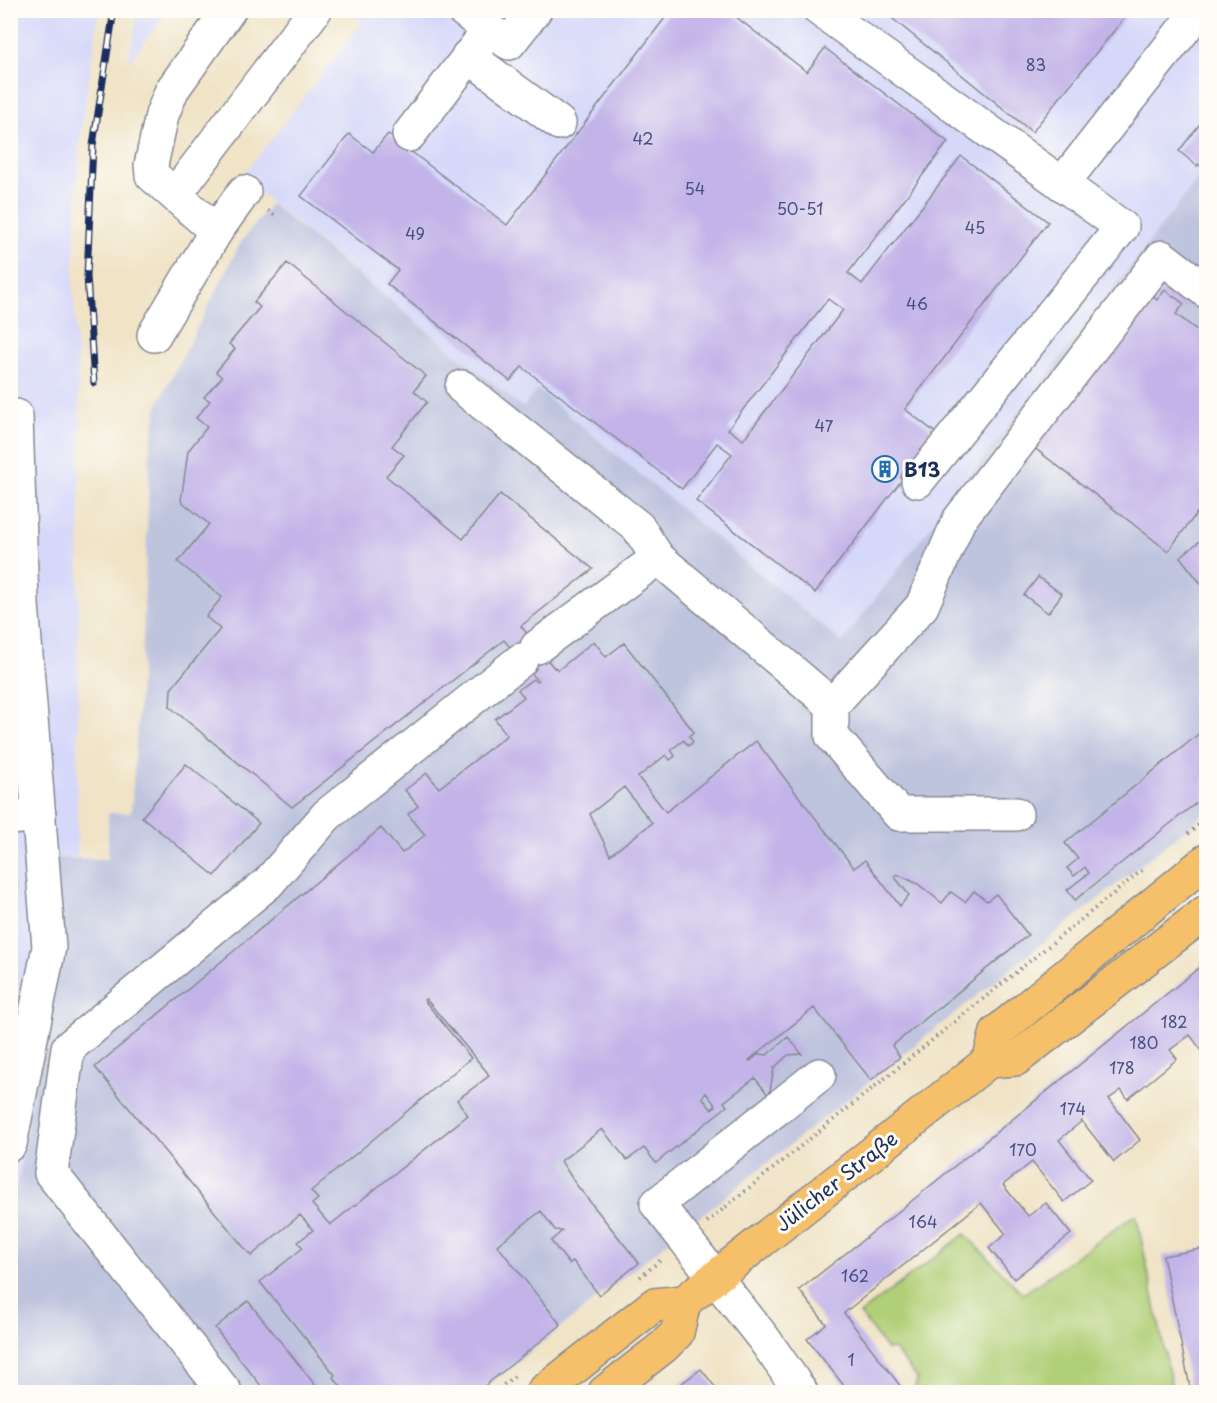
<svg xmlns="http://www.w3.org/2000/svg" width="1217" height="1403" font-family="'Playpen Sans',sans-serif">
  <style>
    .built { fill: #d6d8f9 }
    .industrial { fill: #bec3de }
    .green { fill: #b1cf77; stroke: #667f6a; stroke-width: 1.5 }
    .building { fill: #c2b4e8; fill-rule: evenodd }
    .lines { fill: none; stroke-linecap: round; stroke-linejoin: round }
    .minor-casing { stroke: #868992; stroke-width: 36 }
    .major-casing { stroke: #868992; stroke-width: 36 }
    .path { stroke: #868992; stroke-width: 4; stroke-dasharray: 1.5 4.5; stroke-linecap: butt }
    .minor { stroke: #fff; stroke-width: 33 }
    .major { stroke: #f6c06b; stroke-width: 33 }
    .rail-casing { stroke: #1b2f5e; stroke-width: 7 }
    .rail { stroke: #fdfcf7; stroke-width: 4.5; stroke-dasharray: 14; stroke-linecap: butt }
    .labels { text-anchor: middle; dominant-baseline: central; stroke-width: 6; stroke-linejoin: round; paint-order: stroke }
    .number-label { font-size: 16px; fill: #455080 }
    .poi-label { font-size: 20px; font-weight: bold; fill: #1b2f5e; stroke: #fdfcf7; text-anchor: start }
    .street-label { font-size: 20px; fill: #1b2f5e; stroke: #fdfcf7 }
  </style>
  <rect width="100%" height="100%" fill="#fdfcf7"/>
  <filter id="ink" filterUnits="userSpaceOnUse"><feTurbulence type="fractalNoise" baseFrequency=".0167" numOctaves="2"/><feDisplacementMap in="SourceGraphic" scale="12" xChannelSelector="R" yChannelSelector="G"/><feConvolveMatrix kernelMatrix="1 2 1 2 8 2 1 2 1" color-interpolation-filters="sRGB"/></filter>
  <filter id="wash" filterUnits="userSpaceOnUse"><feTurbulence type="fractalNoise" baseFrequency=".008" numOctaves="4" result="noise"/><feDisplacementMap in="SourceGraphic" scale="24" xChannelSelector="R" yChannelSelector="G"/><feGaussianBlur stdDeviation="1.35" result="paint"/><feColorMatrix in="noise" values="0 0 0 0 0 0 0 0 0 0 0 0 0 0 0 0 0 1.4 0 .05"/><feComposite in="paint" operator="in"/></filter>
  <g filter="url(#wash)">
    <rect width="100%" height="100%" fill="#f0e3c6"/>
    <g class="built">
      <polygon points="11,11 99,11 80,138 73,282 80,416 77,857 56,858 59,947 18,1179 11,1206"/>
      <polygon points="138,11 168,11 128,63"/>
      <polygon points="345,11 1206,11 1206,168 842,642 537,389 523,408 241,178 363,22"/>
    </g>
    <polygon class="industrial" points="1206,168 1206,813 480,1392 11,1392 11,1206 18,1179 59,947 56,858 108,859 108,813 131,813 143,640 150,450 158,404 241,242 271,204 523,408 537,389 842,642"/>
    <polygon class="green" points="1136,1214 1173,1392 919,1392 915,1387 917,1378 894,1349 887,1350 860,1314 965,1234 1023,1294"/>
    <g id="blocks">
      <g class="building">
        <path d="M 671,10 L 727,10 L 807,72 L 825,48 L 948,142 L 848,273 L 862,284 L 961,156 L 1048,222 L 905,409 L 937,434 L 815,593 L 696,501 L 732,454 L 717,443 L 682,489 L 522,367 L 510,381 L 387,284 L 398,270 L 301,196 L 349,134 L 373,152 L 388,134 L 507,225 ZM 828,299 L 843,310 L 743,440 L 728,429 Z"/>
        <polygon points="882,10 1131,10 1032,132"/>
        <polygon points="1206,116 1206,171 1198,164 1197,166 1179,151"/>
        <path d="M 287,263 L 426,376 L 414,391 L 427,402 L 392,446 L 404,455 L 386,476 L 463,539 L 500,494 L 593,569 L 521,626 L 554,668 L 555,667 L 558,670 L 594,641 L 606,657 L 624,643 L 694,732 L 689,736 L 693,742 L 688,746 L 684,740 L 671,750 L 675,756 L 670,760 L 666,755 L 638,777 L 666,812 L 756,741 L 854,868 L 865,860 L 900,906 L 909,895 L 894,876 L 897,874 L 918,884 L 942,903 L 951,892 L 965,902 L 974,891 L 987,901 L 996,894 L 1028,935 L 892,1046 L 900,1057 L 871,1080 L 814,1008 L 749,1060 L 750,1061 L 759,1054 L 767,1055 L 788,1037 L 802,1054 L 788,1055 L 774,1068 L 769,1096 L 755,1078 L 724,1102 L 727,1106 L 716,1115 L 656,1163 L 644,1148 L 627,1160 L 602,1129 L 561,1161 L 575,1183 L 639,1263 L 599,1295 L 573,1261 L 569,1264 L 551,1241 L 562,1231 L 555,1230 L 541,1211 L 497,1245 L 561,1325 L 477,1392 L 349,1392 L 345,1388 L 344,1390 L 333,1377 L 335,1375 L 260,1282 L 303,1248 L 298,1242 L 313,1230 L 300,1215 L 251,1256 L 95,1067 L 381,828 L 402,853 L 425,835 L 408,814 L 418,806 L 405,790 L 427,773 L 439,788 L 507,735 L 495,719 L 524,697 L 518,690 L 533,679 L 536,682 L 538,681 L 504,640 L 292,807 L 170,707 L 171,689 L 220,629 L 206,617 L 222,597 L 178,562 L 209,524 L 181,501 L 188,451 L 207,427 L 196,418 L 210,401 L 204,397 L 222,377 L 216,372 L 235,349 L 229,344 L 260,307 L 254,302 ZM 624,787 L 652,823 L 610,855 L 590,814 ZM 426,999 L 487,1072 L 489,1076 L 457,1100 L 468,1115 L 330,1225 L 312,1204 L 318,1199 L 311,1191 L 471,1058 L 424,1000 ZM 706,1093 L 716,1106 L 711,1109 L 702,1097 Z"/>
        <polygon points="1165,290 1184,304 1176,314 1202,334 1206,329 1206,501 1168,551 1032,446 1150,294 1157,300"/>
        <polygon points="1206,536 1206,590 1180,557"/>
        <polygon points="1038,577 1062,594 1048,613 1024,595"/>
        <polygon points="1206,728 1206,795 1075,900 1067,890 1089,873 1085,867 1074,876 1067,868 1078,859 1065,843"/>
        <polygon points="186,764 259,823 215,876 142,817"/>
        <polygon points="10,883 15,884 12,916 10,916"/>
        <polygon points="1206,962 1206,1056 1190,1035 1170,1050 1177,1059 1128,1099 1121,1090 1109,1099 1140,1140 1114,1162 1082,1121 1059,1140 1091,1180 1064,1202 1032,1162 1003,1185 1028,1216 1046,1203 1071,1234 1014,1279 989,1248 1006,1234 981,1203 844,1313 905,1392 849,1392 807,1339 826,1324 799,1290 882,1225"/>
        <polygon points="1206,1248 1206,1392 1191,1392 1163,1256"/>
        <polygon points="248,1301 316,1386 308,1392 266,1392 215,1328"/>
        <polygon points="701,1369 719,1392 670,1392"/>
      </g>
    </g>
  </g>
  <g filter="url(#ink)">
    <use href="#blocks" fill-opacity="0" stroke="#868992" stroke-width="1.5"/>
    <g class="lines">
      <defs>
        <g id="minor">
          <polyline points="820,10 1122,227 918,481"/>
          <polyline points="489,30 509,43 535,10"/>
          <polyline points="468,56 559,123"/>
          <polyline points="409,135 489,30 463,10"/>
          <polyline points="1062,184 1199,10"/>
          <polyline points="175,195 315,10"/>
          <polyline points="216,231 244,192"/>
          <polyline points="154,335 216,231 152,175 151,165 155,147 162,115 172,90 229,10"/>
          <polyline points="462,387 638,527 658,558"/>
          <polyline points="537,647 658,558 832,705 922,606 959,520 1162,257 1206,291"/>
          <polyline points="832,705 832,736 899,814 1016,814"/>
          <polyline points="10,818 39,815"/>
          <polyline points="10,1144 49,947 22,604 16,416"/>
          <polyline points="225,1392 51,1173 68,1048 268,883 327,815 521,660"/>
          <polyline points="801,1392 764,1339 657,1204 819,1075"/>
        </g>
        <g id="major">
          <polyline points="989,1061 997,1032 1206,861"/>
          <polyline points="543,1392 654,1305 684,1302 989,1061 1016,1059 1206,912"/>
          <polyline points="605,1392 663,1347 677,1333 684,1302"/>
        </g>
      </defs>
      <use href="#minor" class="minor-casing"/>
      <use href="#major" class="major-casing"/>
      <g class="path">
        <polyline points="268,211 277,217"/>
        <polyline points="1188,834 1206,819"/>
        <polyline points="707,1222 1145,868"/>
        <polyline points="640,1277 662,1259"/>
        <polyline points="494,1392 516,1375"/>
      </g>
      <use href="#minor" class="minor"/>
      <use href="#major" class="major"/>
      <defs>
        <polyline id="rail" points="94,383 87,276 93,145 114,10"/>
      </defs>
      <use href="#rail" class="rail-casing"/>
      <use href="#rail" class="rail"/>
    </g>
  </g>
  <defs>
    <symbol id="building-ring" viewBox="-11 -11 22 22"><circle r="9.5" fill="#fdfcf7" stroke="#1f6fb2" stroke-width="1.5"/><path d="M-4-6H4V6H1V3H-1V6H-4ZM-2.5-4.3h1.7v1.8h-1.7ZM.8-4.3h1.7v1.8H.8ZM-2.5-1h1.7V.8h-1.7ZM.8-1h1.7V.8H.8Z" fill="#1f6fb2"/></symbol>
  </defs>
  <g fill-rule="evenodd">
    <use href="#building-ring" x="870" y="454" width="30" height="30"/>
  </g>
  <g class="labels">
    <g class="number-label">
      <text x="1036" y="64">83</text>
      <text x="643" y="138">42</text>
      <text x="695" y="188">54</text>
      <text x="800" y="208">50-51</text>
      <text x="975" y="227">45</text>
      <text x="415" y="233">49</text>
      <text x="917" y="303">46</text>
      <text x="824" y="425">47</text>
      <text x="1174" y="1021">182</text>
      <text x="1144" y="1042">180</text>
      <text x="1122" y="1067">178</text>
      <text x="1073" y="1108">174</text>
      <text x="1023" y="1149">170</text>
      <text x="923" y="1221">164</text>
      <text x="855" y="1275">162</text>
      <text x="851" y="1359">1</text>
    </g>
    <g class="poi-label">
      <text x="904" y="469">B13</text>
    </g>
    <g class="street-label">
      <text transform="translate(836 1181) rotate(-38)">Jülicher Straße</text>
    </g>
  </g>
  <rect width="1217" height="1403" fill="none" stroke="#fdfcf7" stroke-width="36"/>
</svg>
